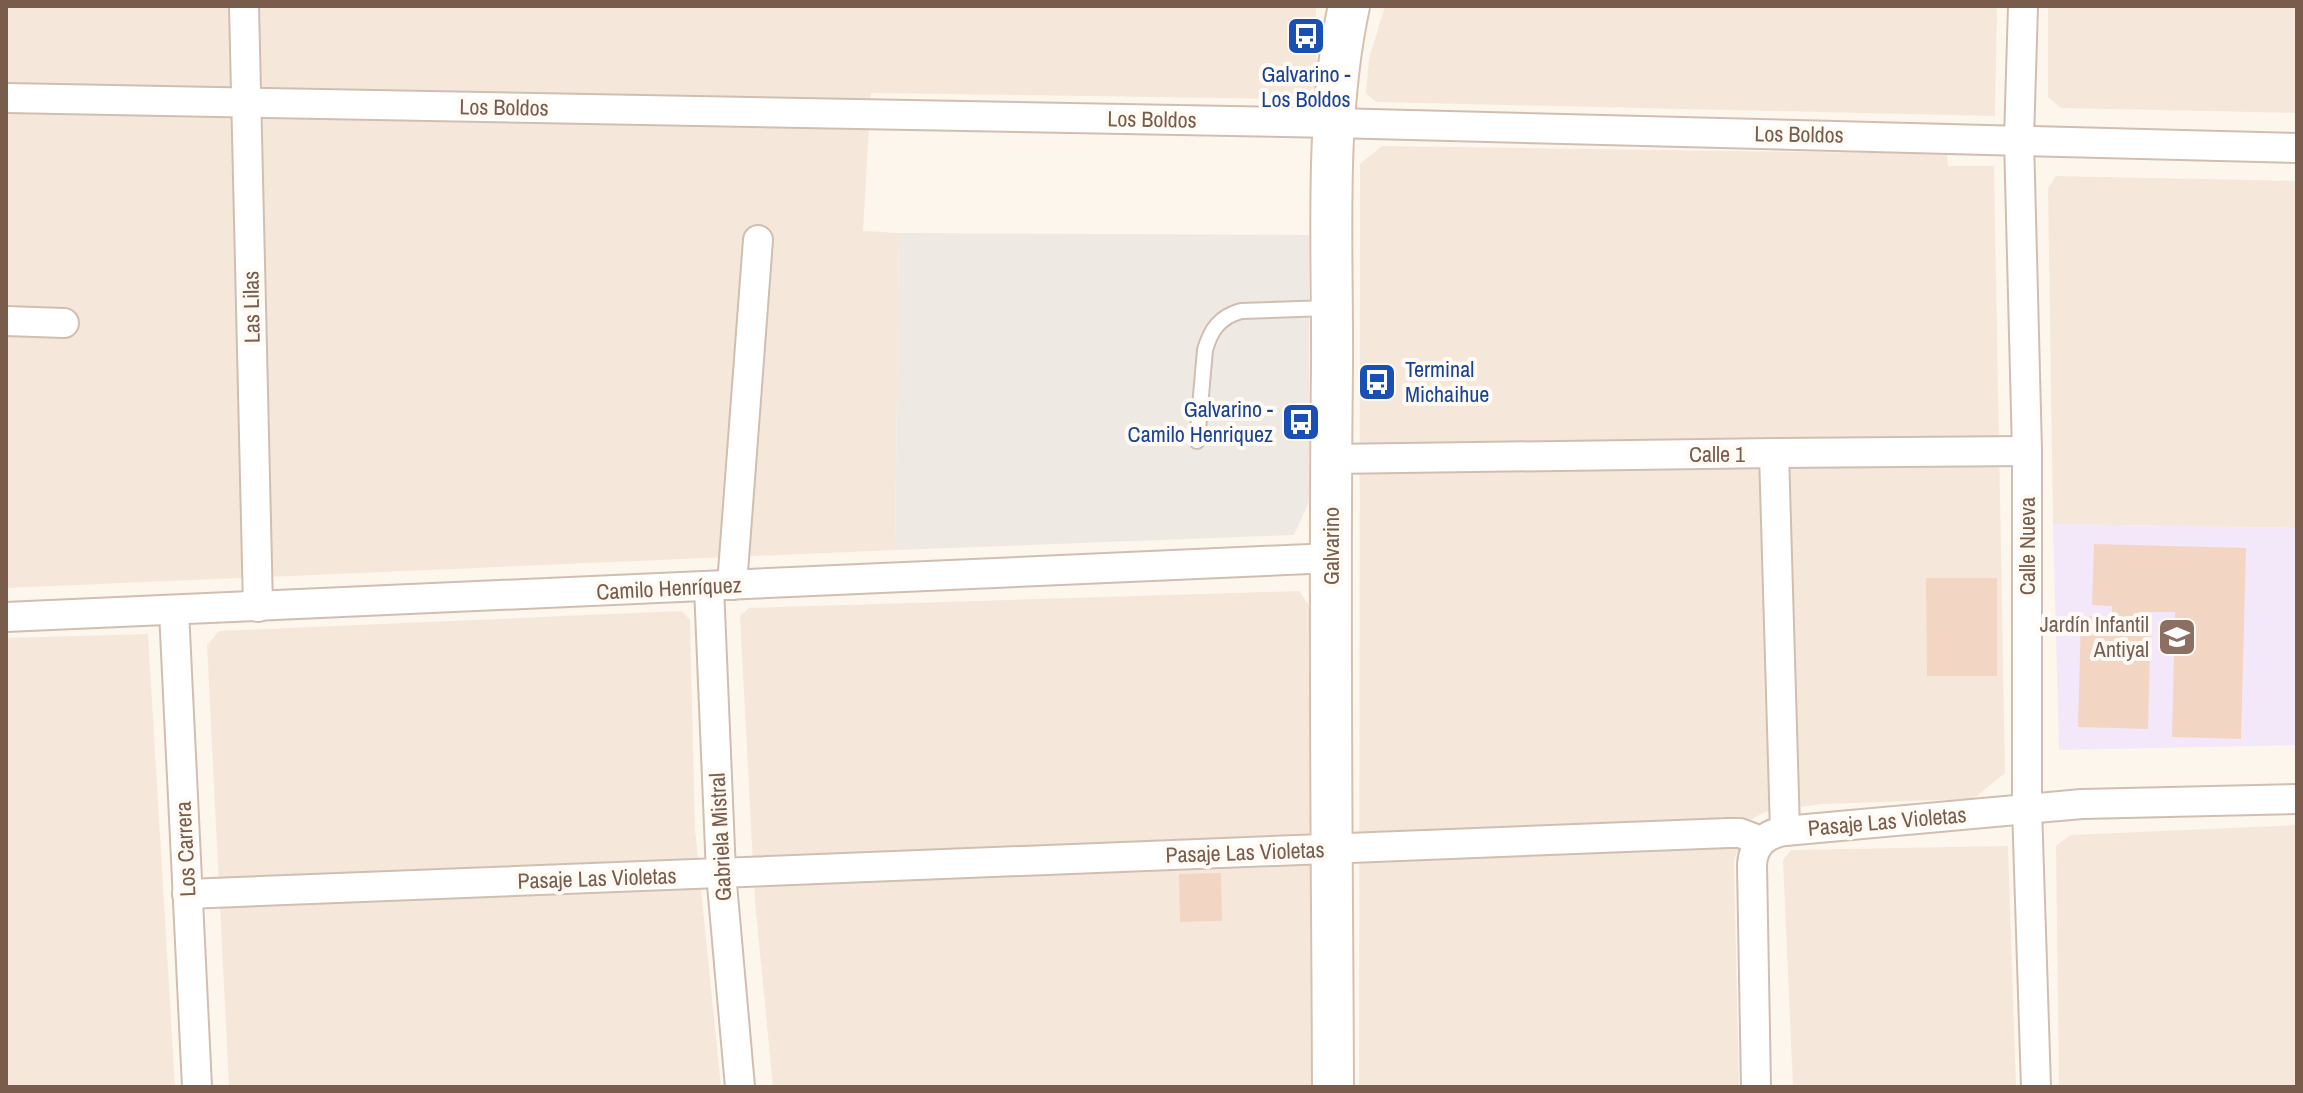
<svg xmlns="http://www.w3.org/2000/svg" width="2303" height="1093" font-family="'Archivo Narrow',sans-serif">
  <style>
    .residential { fill: #f5e8da }
    .industrial { fill: #efe9e4 }
    .education { fill: #f3e8fa }
    .building { fill: #f3d5c3 }
    .lines { fill: none; stroke-linecap: round; stroke-linejoin: round }
    .lane-casing { stroke: #d1beb0; stroke-width: 18 }
    .street-casing { stroke: #d1beb0; stroke-width: 32 }
    .secondary-casing { stroke: #d6c0b0; stroke-width: 44 }
    .lane { stroke: #fff; stroke-width: 14 }
    .street { stroke: #fff; stroke-width: 28 }
    .secondary { stroke: #fff; stroke-width: 40 }
    .labels { text-anchor: middle; dominant-baseline: central; stroke-width: 8; stroke-linejoin: round; paint-order: stroke }
    .transit-label { font-size: 22px; fill: #164399; stroke: #fffaf3 }
    .street-label { font-size: 22px; fill: #7a5c4d; stroke: #fffaf3 }
    .education-label { font-size: 22px; fill: #785e54; stroke: #fffaf3; text-anchor: end }
  </style>
  <rect width="100%" height="100%" fill="#fdf6ec"/>
  <g class="residential">
    <polygon points="6,6 1316,6 1317,86 1295,99 871,93 863,231 899,233 895,550 6,588"/>
    <polygon points="1385,6 1997,6 1995,116 1376,102 1366,93 1369,59"/>
    <polygon points="2048,6 2297,6 2297,113 2061,108 2048,97"/>
    <polygon points="1382,146 1947,154 1948,166 1994,166 2005,773 1973,799 1822,804 1765,812 1747,822 1734,861 1739,1087 1359,1087 1360,164"/>
    <polygon points="2056,176 2297,181 2297,528 2053,524 2048,188"/>
    <polygon points="1299,591 1309,605 1311,1087 773,1087 755,902 740,616 749,608"/>
    <polygon points="682,611 690,620 695,830 721,1087 229,1087 207,645 219,631"/>
    <polygon points="148,634 175,1087 6,1087 6,638"/>
    <polygon points="2297,825 2297,1087 2059,1087 2056,846 2070,835"/>
    <polygon points="2008,846 2016,1087 1793,1087 1783,860 1791,850"/>
  </g>
  <polygon class="industrial" points="899,233 1309,235 1309,502 1294,535 895,550"/>
  <polygon class="education" points="2053,524 2297,528 2297,745 2059,750"/>
  <g class="building">
    <polygon points="2094,544 2246,548 2241,739 2172,737 2175,612 2151,612 2148,729 2078,727 2081,616 2112,617 2112,606 2092,605"/>
    <polygon points="1926,578 1997,578 1997,676 1927,676"/>
    <polygon points="1221,873 1222,921 1180,922 1179,874"/>
  </g>
  <g class="lines">
    <defs>
      <path id="lane" d="M 1197,441 L 1205,350 C 1211,329 1220,317 1241,311 L 1328,308"/>
      <g id="street">
        <polyline points="244,6 258,607"/>
        <polyline points="2023,6 2019,139 2027,451 2027,808 2036,1087"/>
        <polyline points="6,98 1334,123 2297,148"/>
        <polyline points="6,321 64,323"/>
        <polyline points="1774,453 2027,451"/>
        <polyline points="1331,459 1774,453 1785,831"/>
        <polyline points="732,585 758,240"/>
        <polyline points="709,587 721,873 740,1087"/>
        <polyline points="174,611 197,1087"/>
        <polyline points="6,617 1331,558"/>
        <polyline points="187,894 1728,833 1740,833 1761,841"/>
        <path d="M 1756,1087 L 1752,865 C 1753,845 1765,834 1785,831 L 2082,804 L 2297,799"/>
      </g>
      <path id="secondary" d="M 1333,1087 C 1332,847 1329,607 1332,368 C 1333,250 1324,121 1349,6"/>
    </defs>
    <use href="#lane" class="lane-casing"/>
    <use href="#street" class="street-casing"/>
    <use href="#secondary" class="secondary-casing"/>
    <use href="#lane" class="lane"/>
    <use href="#street" class="street"/>
    <use href="#secondary" class="secondary"/>
  </g>
  <defs>
    <symbol id="bus-square" viewBox="-11 -11 22 22"><rect x="-9" y="-9" width="18" height="18" rx="4" fill="#1a4fb4" stroke="#fffaf3"/><path d="M-5-6H5V4H4V6H2V4H-2V6H-4V4H-5ZM-3.5-4V0h7V-4ZM-3.5 1.2v1.5H-2V1.2ZM2 1.2v1.5H3.5V1.2Z" fill="#fff"/></symbol>
    <symbol id="school-square" viewBox="-11 -11 22 22"><rect x="-9" y="-9" width="18" height="18" rx="4" fill="#8d6e63" stroke="#fffaf3"/><path d="M0-5L7-2L0 1L-7-2ZM-4 1L0 2.5L4 1V4Q0 6-4 4Z" fill="#fff"/></symbol>
  </defs>
  <g fill-rule="evenodd">
    <use href="#bus-square" x="1284" y="14" width="44" height="44"/>
    <use href="#bus-square" x="1355" y="360" width="44" height="44"/>
    <use href="#bus-square" x="1279" y="400" width="44" height="44"/>
    <use href="#school-square" x="2155" y="615" width="44" height="44"/>
  </g>
  <g class="labels">
    <g class="transit-label">
      <text x="1306" y="74">Galvarino -<tspan x="1306" dy="25">Los Boldos</tspan></text>
      <text x="1405" y="369" text-anchor="start">Terminal<tspan x="1405" dy="25">Michaihue</tspan></text>
      <text x="1273" y="409" text-anchor="end">Galvarino -<tspan x="1273" dy="25">Camilo Henriquez</tspan></text>
    </g>
    <g class="street-label">
      <text transform="translate(504 107) rotate(1)">Los Boldos</text>
      <text transform="translate(1152 119) rotate(1)">Los Boldos</text>
      <text transform="translate(1799 134) rotate(1)">Los Boldos</text>
      <text transform="translate(251 307) rotate(-91)">Las Lilas</text>
      <text x="1717" y="454">Calle 1</text>
      <text transform="translate(1331 546) rotate(-90)">Galvarino</text>
      <text transform="translate(2027 546) rotate(-90)">Calle Nueva</text>
      <text transform="translate(669 588) rotate(-3)">Camilo Henríquez</text>
      <text transform="translate(1887 821) rotate(-5)">Pasaje Las Violetas</text>
      <text transform="translate(720 837) rotate(-93)">Gabriela Mistral</text>
      <text transform="translate(185 849) rotate(-93)">Los Carrera</text>
      <text transform="translate(1245 852) rotate(-2)">Pasaje Las Violetas</text>
      <text transform="translate(597 878) rotate(-2)">Pasaje Las Violetas</text>
    </g>
    <g class="education-label">
      <text x="2149" y="624">Jardín Infantil<tspan x="2149" dy="25">Antiyal</tspan></text>
    </g>
  </g>
  <rect width="2303" height="1093" fill="none" stroke="#7a5c4d" stroke-width="16"/>
</svg>
